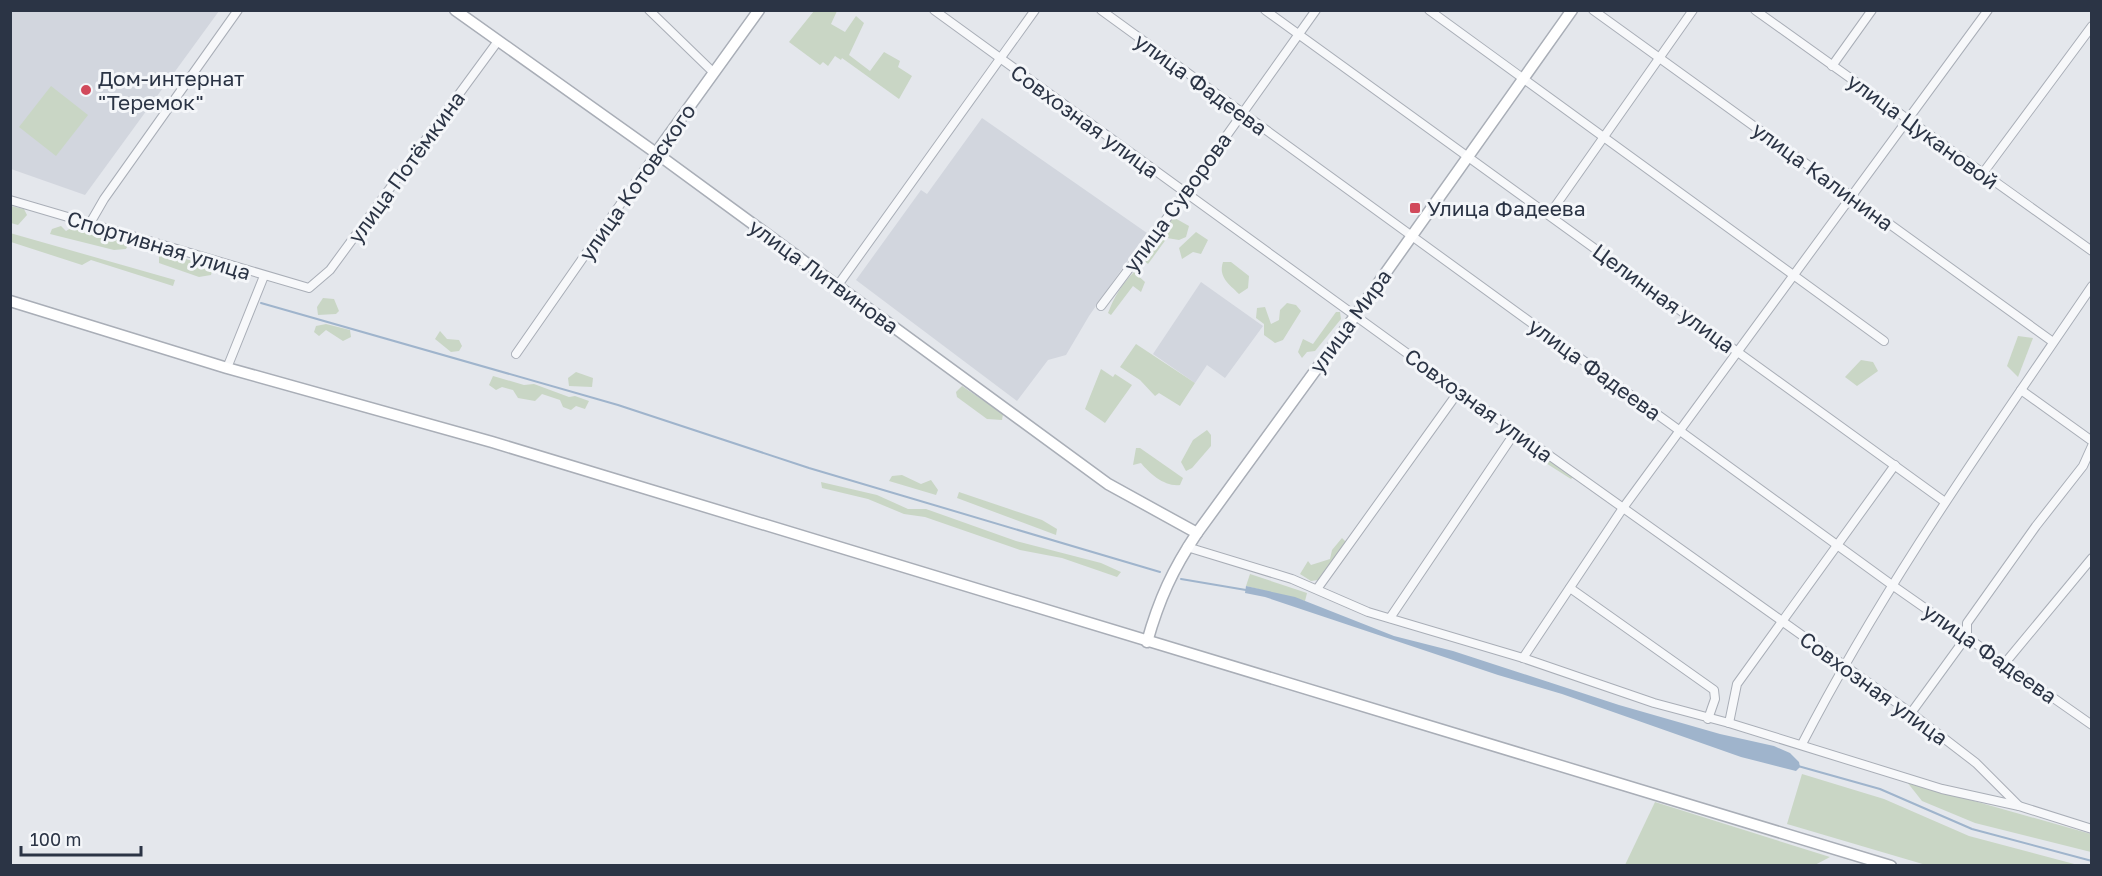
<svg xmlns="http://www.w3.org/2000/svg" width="2102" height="876" font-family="'Golos Text',sans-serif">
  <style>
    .built { fill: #d2d6de }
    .green { fill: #c9d6c5 }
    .water { fill: #9fb4cc }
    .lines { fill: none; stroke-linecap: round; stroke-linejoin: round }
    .stream { stroke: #9fb4cc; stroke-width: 2 }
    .street-casing { stroke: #a9aeb7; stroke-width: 10 }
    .secondary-casing { stroke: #a9aeb7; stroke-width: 13 }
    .street { stroke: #f7f8fa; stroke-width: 8 }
    .secondary { stroke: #fff; stroke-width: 10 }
    .poi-dot { fill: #d1495b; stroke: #f4f6f9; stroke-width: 2 }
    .labels { text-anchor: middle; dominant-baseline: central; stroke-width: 6; stroke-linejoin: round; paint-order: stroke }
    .poi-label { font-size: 21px; fill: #2b3445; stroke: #f4f6f9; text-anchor: start }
    .street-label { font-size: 21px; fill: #2b3445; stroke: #f4f6f9 }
  </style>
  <rect width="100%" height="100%" fill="#e4e7ec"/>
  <g class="built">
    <polygon points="11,11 219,11 85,195 11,169"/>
    <polygon points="982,118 1147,233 1089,316 1066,355 1048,360 1017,401 856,280 921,190 927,194"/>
    <polygon points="1201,282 1263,326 1225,378 1207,365 1195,383 1153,354"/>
  </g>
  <g class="green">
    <polygon points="814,11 837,11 831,24 845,32 856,16 864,23 849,55 870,71 884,52 900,61 898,67 912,76 899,99 842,58 841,60 835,56 828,66 823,62 820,65 789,42"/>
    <polygon points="51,86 88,115 56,156 19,127"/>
    <polygon points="11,206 24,209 27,215 18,225 11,223"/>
    <path d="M 1173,217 L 1189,226 L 1186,237 L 1179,240 L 1167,238 L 1148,264 L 1143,260 C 1150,242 1157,228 1173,217 Z"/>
    <polygon points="76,225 129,243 126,249 114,250 50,234 52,229 61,226 66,231"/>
    <polygon points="1196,232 1208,240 1201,254 1193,252 1182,259 1179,248"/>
    <polygon points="10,233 175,280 173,286 91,260 82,265 11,242"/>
    <polygon points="159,251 213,267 211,275 199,277 159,263"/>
    <path d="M 1223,262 L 1231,262 L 1249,276 L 1248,288 L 1239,294 C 1229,284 1218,277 1223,262 Z"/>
    <path d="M 1134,272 L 1145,282 L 1141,292 L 1133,286 L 1111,315 L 1108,313 C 1114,297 1122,284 1134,272 Z"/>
    <polygon points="323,298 334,299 339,311 336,314 318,315 317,307"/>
    <polygon points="1287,303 1296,305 1301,311 1283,340 1275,343 1264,335 1264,324 1256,318 1257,308 1265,307 1271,324 1279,320 1280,310"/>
    <polygon points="1336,312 1340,312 1341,319 1315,351 1307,352 1302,358 1298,352 1303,339 1313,344"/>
    <polygon points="326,324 350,330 351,337 343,341 326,330 319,336 314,332 316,326"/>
    <polygon points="440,331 447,339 459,340 462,346 459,351 451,352 435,339"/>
    <polygon points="2018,336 2033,338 2018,377 2007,366"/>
    <polygon points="1136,344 1195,383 1180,406 1159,393 1155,396 1140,380 1120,367"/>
    <polygon points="1861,360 1873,362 1878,371 1857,386 1845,377"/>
    <polygon points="1101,369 1113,377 1115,374 1132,385 1105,423 1085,409"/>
    <polygon points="576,372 593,378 592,387 569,386 568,378"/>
    <polygon points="493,376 524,385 534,384 569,397 575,396 589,401 585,409 576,406 571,410 563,407 560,400 542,394 535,401 518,398 513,390 502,387 496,390 489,385"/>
    <polygon points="962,386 1003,414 1002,420 987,419 957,397 956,392"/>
    <polygon points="1207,430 1211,435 1211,446 1192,468 1186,471 1181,462 1193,440"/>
    <polygon points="1523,440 1574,476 1571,479 1519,446 1519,442"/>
    <path d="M 1136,448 L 1140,448 L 1183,478 L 1180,485 C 1165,487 1150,474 1141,463 L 1133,465 Z"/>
    <polygon points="902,475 921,484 931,480 938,490 936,495 889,481 892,476"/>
    <polygon points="821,482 877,495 908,509 926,509 1016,541 1101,563 1121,572 1117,577 1062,558 1020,550 925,517 904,514 868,499 822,488"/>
    <polygon points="959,492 1042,520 1057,529 1056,535 957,498"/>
    <polygon points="1342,538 1346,542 1318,580 1311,581 1300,574 1308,561 1311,565 1330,559 1332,550"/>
    <polygon points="1250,574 1307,593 1305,601 1246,586"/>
    <polygon points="1802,774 1884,799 1969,836 2078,865 1926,865 1787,824"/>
    <polygon points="1907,782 2091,834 2091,852 1975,823 1922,801"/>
    <polygon points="1655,802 1830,857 1813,866 1625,865"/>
  </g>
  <polygon class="water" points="1246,586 1295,597 1394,636 1453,651 1619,705 1720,734 1774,746 1790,753 1799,762 1800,767 1796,771 1741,757 1562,694 1498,675 1265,597 1245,593"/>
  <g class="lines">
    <g class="stream">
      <polyline points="261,303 618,405 809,468 1160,572"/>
      <polyline points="1181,579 1246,590"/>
      <polyline points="1798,766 1880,789 1972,829 2092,861"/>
    </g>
    <defs>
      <g id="street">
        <polyline points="649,10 714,73"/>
        <polyline points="934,10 1459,391 1911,713 1976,763 2019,806"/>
        <polyline points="1101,10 1892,585 2092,725"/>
        <polyline points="1265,10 1945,502"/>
        <polyline points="1429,10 1884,341"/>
        <polyline points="1593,10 2053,342"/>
        <polyline points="1755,10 2092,251"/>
        <polyline points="1832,66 1872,10"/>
        <polyline points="1983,173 2092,26"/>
        <polyline points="10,200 309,288 330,270 498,41"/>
        <polyline points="1549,215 1693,10"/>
        <polyline points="89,225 104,199 238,10"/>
        <polyline points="838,285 1035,10"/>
        <polyline points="1101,306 1185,194 1316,10"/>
        <polyline points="516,354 656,153"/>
        <polyline points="227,368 264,276"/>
        <polyline points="2021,390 2092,441"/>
        <polyline points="1187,547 1292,579 1368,612 1523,658 1654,703 1729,723 1942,789 2019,806 2092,829"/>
        <polyline points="1570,588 1714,690 1715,699 1708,719"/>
        <polyline points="1317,589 1459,391"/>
        <polyline points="1390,618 1516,431"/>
        <polyline points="1523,658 1623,508 1988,10"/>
        <polyline points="2005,663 2092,558"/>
        <polyline points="1911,713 1967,636 1967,623 2036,526 2083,466 2092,446"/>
        <polyline points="1729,723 1737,684 1895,465"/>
        <path d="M 1802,744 C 1885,583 1990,436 2092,286"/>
      </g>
      <g id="secondary">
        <polyline points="455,10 656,153 1108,484 1197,533"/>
        <polyline points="656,153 759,10"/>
        <polyline points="10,301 227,368 492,442 1891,866"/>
        <path d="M 1147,642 C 1159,599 1173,569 1197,533 L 1355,316 L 1572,10"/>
      </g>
    </defs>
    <use href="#street" class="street-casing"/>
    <use href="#secondary" class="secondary-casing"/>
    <use href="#street" class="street"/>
    <use href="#secondary" class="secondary"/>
  </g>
  <g class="poi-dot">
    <circle cx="86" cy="90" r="6"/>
    <rect x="1409" y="202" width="12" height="12" rx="3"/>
  </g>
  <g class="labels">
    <g class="poi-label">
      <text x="98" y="78">Дом-интернат<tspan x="98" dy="24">"Теремок"</tspan></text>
      <text x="1427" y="208">Улица Фадеева</text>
    </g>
    <g class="street-label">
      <text transform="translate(1201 84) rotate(36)">улица Фадеева</text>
      <text transform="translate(1085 121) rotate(36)">Совхозная улица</text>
      <text transform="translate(1923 131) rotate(36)">улица Цукановой</text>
      <text transform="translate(406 167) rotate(-54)">улица Потёмкина</text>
      <text transform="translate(1823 176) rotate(36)">улица Калинина</text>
      <text transform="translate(637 182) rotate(-55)">улица Котовского</text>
      <text transform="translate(1177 202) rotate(-54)">улица Суворова</text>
      <text transform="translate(159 245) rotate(17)">Спортивная улица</text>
      <text transform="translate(824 276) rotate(36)">улица Литвинова</text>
      <text transform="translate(1664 298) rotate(36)">Целинная улица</text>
      <text transform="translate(1350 321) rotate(-54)">улица Мира</text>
      <text transform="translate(1595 369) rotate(36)">улица Фадеева</text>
      <text transform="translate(1479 405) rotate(36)">Совхозная улица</text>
      <text transform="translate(1990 653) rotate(35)">улица Фадеева</text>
      <text transform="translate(1874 688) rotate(36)">Совхозная улица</text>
    </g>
  </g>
  <rect width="2102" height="876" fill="none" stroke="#2b3445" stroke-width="24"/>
  <path d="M21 846v9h120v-9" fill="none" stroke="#2b3445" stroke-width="3"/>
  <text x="30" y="846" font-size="18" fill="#2b3445" stroke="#f4f6f9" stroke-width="4.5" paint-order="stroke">100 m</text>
</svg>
